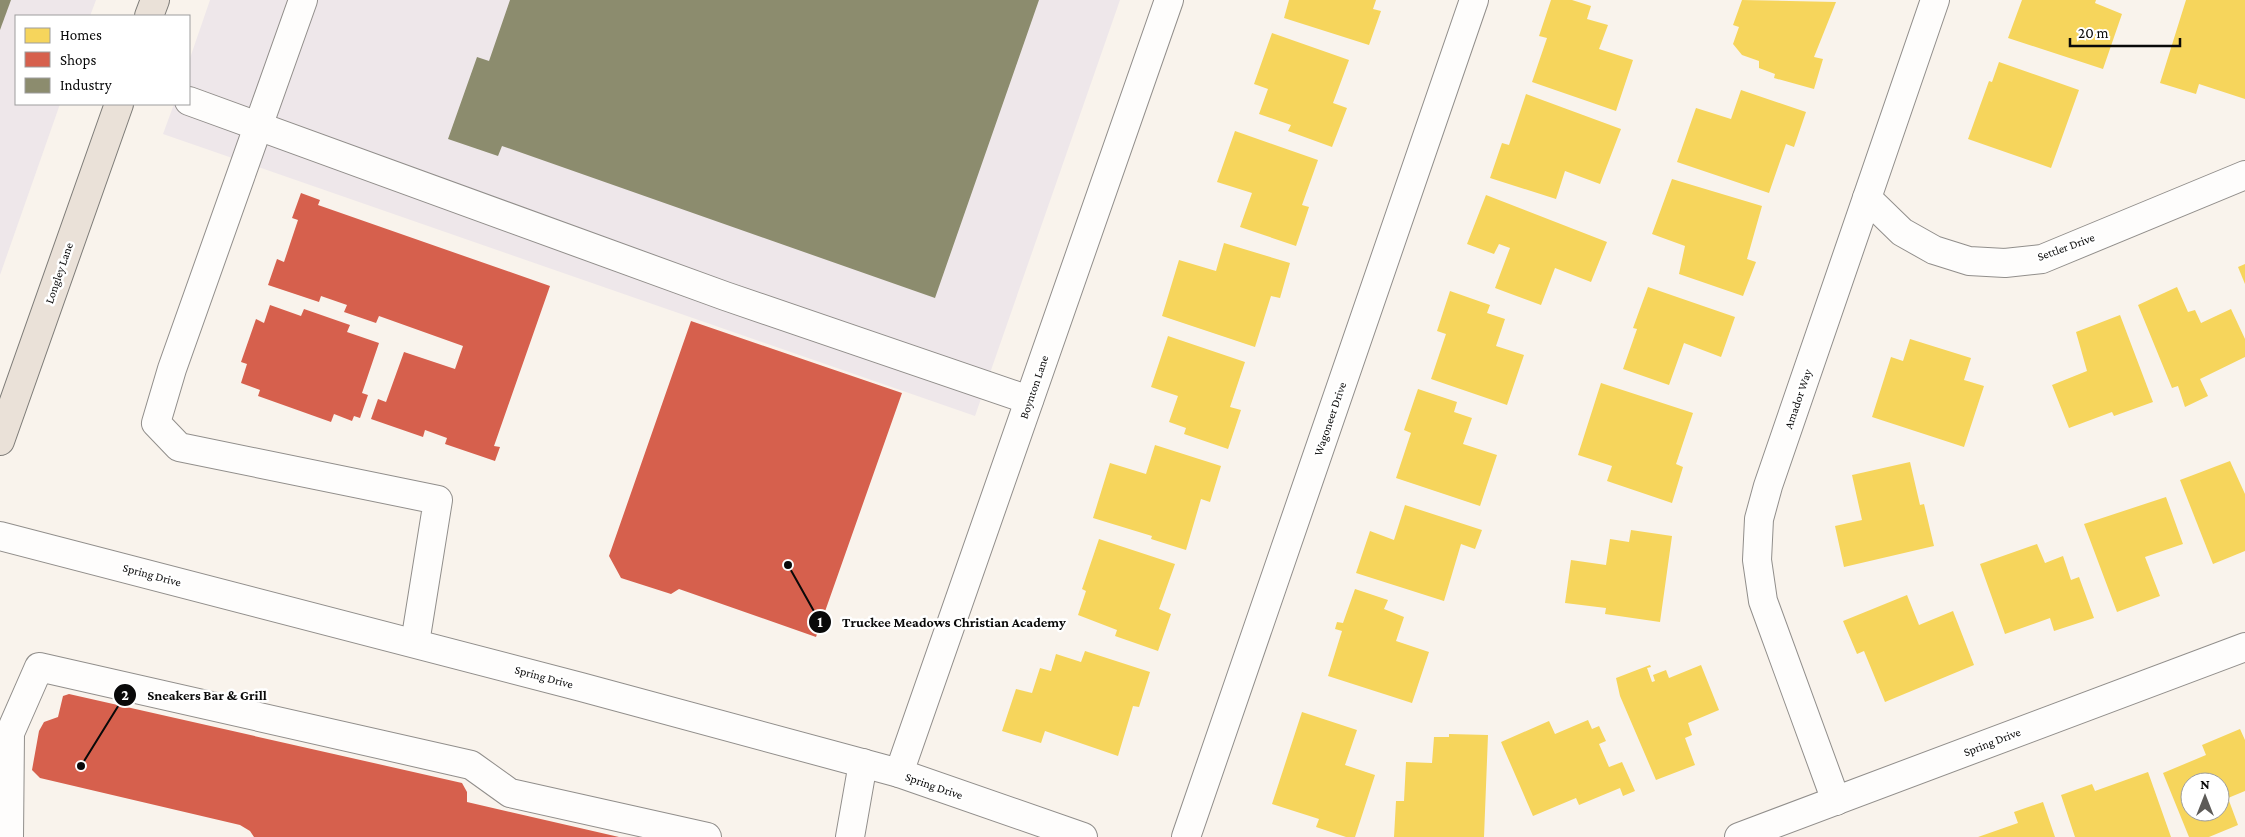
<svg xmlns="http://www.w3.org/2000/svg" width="2245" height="837" font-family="'Crimson Pro',serif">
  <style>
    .industrial { fill: #eee7ea }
    .homes { fill: #f6d55c; fill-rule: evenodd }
    .shops { fill: #d6604d }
    .industry { fill: #8c8c6e }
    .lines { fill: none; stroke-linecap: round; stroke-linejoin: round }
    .minor-casing { stroke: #918e8b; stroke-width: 30 }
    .major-casing { stroke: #7e7c78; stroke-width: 30 }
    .minor { stroke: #fefdfc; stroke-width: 28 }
    .major { stroke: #eae1d8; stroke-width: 28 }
    .labels { text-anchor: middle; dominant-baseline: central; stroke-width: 5; stroke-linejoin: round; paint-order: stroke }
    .street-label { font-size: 12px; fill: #090909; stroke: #fff }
    .leader { fill: none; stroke: #090909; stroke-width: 2 }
    .callout-dot { fill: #090909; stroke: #fff; stroke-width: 2 }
    .mark-label { font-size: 15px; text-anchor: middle; font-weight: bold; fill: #fff }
    .callout-label { font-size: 14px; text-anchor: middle; font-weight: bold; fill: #090909; stroke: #fff; stroke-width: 5; stroke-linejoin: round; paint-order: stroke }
  </style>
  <rect width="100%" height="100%" fill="#f9f3ec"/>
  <g class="industrial">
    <polygon points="0,0 96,0 90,16 16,16 16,104 60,104 0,275"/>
    <polygon points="210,0 1120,0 975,416 163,134 174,104 189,104 189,61"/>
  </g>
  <g class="homes">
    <polygon points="1289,0 1376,0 1373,9 1381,11 1369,45 1284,18"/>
    <polygon points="1551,0 1572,0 1591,6 1587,19 1608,25 1599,49 1633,60 1616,111 1532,82 1547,38 1539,36"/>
    <polygon points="1742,0 1836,2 1814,57 1823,59 1814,89 1774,78 1775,74 1759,68 1759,61 1742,55 1733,44 1739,27 1733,25"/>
    <polygon points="2022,0 2096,0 2095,3 2122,14 2103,69 2008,38"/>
    <polygon points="2186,0 2245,0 2245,99 2199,84 2196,94 2160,83"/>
    <polygon points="1272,33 1349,60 1333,103 1347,108 1332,147 1288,131 1291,125 1259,114 1268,89 1254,84"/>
    <polygon points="1999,62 2079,90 2051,168 1968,139 1989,81 1992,82"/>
    <polygon points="1741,90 1806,112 1794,147 1786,144 1769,193 1677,162 1696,108 1731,119"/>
    <polygon points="1526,94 1621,129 1600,184 1565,171 1556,199 1490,178 1502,143 1509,145"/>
    <polygon points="1235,131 1318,160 1302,205 1309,207 1296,246 1240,227 1252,193 1217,182"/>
    <polygon points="1672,179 1762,206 1747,259 1756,262 1743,296 1679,274 1685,246 1652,234"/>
    <polygon points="1486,195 1607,242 1591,282 1555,268 1541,305 1495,288 1510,248 1499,244 1494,254 1467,244"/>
    <polygon points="1224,243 1290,263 1280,298 1271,296 1255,347 1162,316 1179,260 1216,271"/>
    <polygon points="2245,264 2245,284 2238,267"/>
    <polygon points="1648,287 1735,317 1721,357 1684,343 1669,385 1623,369 1637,329 1633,328"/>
    <polygon points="2177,287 2188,312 2195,310 2201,323 2231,309 2245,339 2245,357 2200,379 2208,396 2185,407 2178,386 2172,388 2138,305"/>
    <polygon points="1450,291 1490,305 1487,313 1505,319 1496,346 1524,355 1507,405 1431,379 1446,334 1437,331"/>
    <polygon points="2120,315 2153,402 2114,416 2112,412 2069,428 2052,385 2087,371 2076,332"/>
    <polygon points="1168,336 1245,362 1230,407 1241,410 1228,449 1184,434 1186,428 1169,422 1178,396 1151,387"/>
    <polygon points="1910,339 1971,358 1964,380 1984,386 1964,447 1872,417 1891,357 1903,361"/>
    <polygon points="1601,383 1693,413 1676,464 1683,467 1672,503 1607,481 1612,466 1578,455"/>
    <polygon points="1418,389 1457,402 1454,412 1472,418 1463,444 1497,455 1480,506 1396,478 1411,433 1404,430"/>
    <polygon points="1155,445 1221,466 1210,502 1201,499 1186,550 1151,539 1152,536 1093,518 1110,463 1146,474"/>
    <polygon points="2230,461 2245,494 2245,551 2213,564 2180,480"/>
    <polygon points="1910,462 1920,505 1924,504 1934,546 1844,567 1835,526 1862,520 1852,475"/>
    <polygon points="2166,497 2183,544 2145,557 2160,596 2117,612 2084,524"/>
    <polygon points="1405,505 1482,530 1475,549 1461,544 1444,601 1356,573 1370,531 1394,540"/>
    <polygon points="1631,530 1672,536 1660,622 1605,614 1606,608 1565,603 1571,560 1606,565 1610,539 1629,542"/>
    <polygon points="1099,539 1175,564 1159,609 1171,614 1158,651 1115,636 1117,630 1078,615 1086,591 1082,589"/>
    <polygon points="2037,544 2045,563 2063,556 2071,580 2079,577 2094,618 2054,631 2050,618 2005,634 1980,564"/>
    <polygon points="1355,589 1388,600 1384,609 1404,617 1396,641 1429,652 1412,703 1328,676 1342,631 1335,629 1337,622 1343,623"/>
    <polygon points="1907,595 1919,625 1953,611 1974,665 1885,702 1864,651 1857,654 1843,621"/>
    <polygon points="1085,651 1150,672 1139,707 1133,706 1118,756 1045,731 1041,743 1002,731 1016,689 1032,693 1040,668 1051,671 1056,654 1081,662"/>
    <polygon points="1650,665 1651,667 1647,668 1652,682 1655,681 1653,675 1666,670 1669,678 1701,665 1719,710 1688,723 1692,735 1685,738 1695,765 1656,780 1620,696 1616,678"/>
    <polygon points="1302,712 1357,730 1345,765 1375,775 1355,837 1346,837 1316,827 1319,819 1272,804"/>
    <polygon points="1588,720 1592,729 1599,726 1606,741 1599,744 1609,767 1622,762 1635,791 1623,796 1620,788 1579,805 1576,798 1533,816 1501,742 1549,721 1555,734"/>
    <path d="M 2240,729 L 2245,740 L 2245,791 L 2228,798 L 2238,825 L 2209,837 L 2189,837 L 2163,773 L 2206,755 L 2202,745 ZM 2190,782 L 2220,782 L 2220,812 L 2190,812 Z"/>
    <polygon points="1449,734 1488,735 1484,837 1394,837 1396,801 1404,801 1406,762 1432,763 1434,737 1449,737"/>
    <polygon points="2148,772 2171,837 2075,837 2061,795 2092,784 2095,791"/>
    <polygon points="2043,802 2055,837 1978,837 2018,823 2014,812"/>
  </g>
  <g class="shops">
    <polygon points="301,193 320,200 318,205 550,286 494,446 500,447 495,461 445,444 447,438 425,430 423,437 371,419 378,399 386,402 404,352 455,369 463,346 379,316 376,323 344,312 347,305 321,296 319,302 268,285 277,259 284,262 298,220 292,218"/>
    <polygon points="270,305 301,316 304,309 350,325 347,332 379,343 362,393 368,395 360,418 354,416 352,421 334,414 331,422 258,396 260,390 241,383 247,364 241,362 256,319 264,323"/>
    <polygon points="691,321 902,393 816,637 679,589 671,594 621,578 609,556"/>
    <polygon points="69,694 462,783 467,792 467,802 619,837 254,837 250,831 240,825 40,778 32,770 39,731 44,722 58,717 63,696"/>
  </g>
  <g class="industry">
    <polygon points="0,0 11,0 0,30"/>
    <polygon points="510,0 1039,0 935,298 502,146 498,156 448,139 477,57 489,61"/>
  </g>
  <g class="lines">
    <defs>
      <g id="minor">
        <polyline points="303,0 172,369 156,423 179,447 438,500 415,643"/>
        <polyline points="189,101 725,296 1029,400"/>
        <polyline points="1867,198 1902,232 1934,250 1969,261 2005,263 2042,259 2245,175"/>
        <polyline points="0,536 581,687 899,773 1083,837"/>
        <polyline points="899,773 1169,0"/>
        <polyline points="1836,801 1763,601 1757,560 1759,519 1768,486 1935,0"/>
        <polyline points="9,837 10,733 39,667 471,765 510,793 707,837"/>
        <polyline points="850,837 863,763"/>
        <polyline points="1186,837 1474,0"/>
        <polyline points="1739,837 2245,647"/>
      </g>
      <g id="major">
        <polyline points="149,16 155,0"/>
        <polyline points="0,441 119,104"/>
      </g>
    </defs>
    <use href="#minor" class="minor-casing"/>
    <use href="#major" class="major-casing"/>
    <use href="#minor" class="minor"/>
    <use href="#major" class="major"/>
  </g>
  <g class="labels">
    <g class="street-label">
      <text transform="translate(2066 247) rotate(-20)">Settler Drive</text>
      <text transform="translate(59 273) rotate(-71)">Longley Lane</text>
      <text transform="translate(1034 387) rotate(-71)">Boynton Lane</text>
      <text transform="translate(1798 399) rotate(-71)">Amador Way</text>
      <text transform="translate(1330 419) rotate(-71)">Wagoneer Drive</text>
      <text transform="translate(152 575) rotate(15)">Spring Drive</text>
      <text transform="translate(544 677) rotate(15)">Spring Drive</text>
      <text transform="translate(1992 742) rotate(-21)">Spring Drive</text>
      <text transform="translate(934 786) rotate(19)">Spring Drive</text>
    </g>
  </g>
  <path class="leader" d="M788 565L820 622M81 766L125 695"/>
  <g class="callout-dot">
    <circle cx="788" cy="565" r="5"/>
    <circle cx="81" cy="766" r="5"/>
    <circle cx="820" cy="622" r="12"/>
    <circle cx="125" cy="695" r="12"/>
  </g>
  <g class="mark-label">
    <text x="820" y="627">1</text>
    <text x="125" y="700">2</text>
  </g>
  <g class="callout-label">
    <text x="954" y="627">Truckee Meadows Christian Academy</text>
    <text x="207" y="700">Sneakers Bar &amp; Grill</text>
  </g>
  <rect x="15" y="15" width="175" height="90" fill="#ffffff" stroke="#9d9d9d"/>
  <rect x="25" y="28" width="25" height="15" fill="#f6d55c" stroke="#9d9d9d"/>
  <text x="60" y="40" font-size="15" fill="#090909">Homes</text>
  <rect x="25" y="52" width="25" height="15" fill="#d6604d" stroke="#9d9d9d"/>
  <text x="60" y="65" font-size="15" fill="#090909">Shops</text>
  <rect x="25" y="78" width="25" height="15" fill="#8c8c6e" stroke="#9d9d9d"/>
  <text x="60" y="90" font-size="15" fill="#090909">Industry</text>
  <g transform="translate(2205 797)"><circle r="24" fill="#ffffff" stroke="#9d9d9d"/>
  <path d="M0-4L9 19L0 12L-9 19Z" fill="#5d5b58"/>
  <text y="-8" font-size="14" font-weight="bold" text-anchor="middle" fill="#090909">N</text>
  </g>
  <path d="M2070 38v8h110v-8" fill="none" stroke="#090909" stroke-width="2.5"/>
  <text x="2078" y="38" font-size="15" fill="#090909" stroke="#ffffff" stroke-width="4" paint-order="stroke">20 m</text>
</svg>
